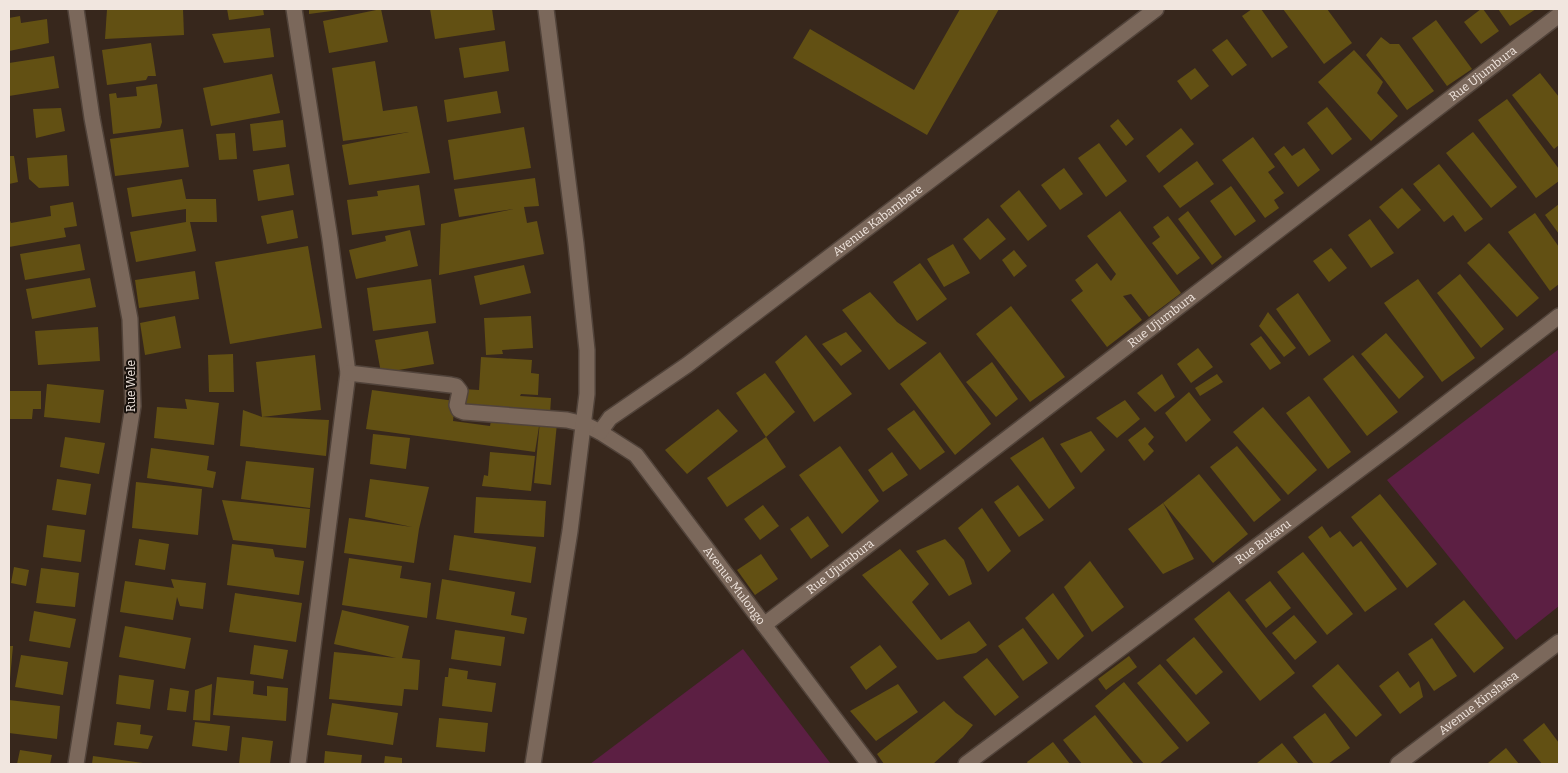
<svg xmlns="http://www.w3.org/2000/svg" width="1568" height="773" font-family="Bitter,serif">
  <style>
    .green { fill: #5c1f43 }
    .building { fill: #625013 }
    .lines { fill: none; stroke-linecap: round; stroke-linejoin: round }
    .minor-casing { stroke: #51433a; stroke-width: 18 }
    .minor { stroke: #7b685b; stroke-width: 15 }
    .labels { text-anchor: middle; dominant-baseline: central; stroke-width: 4; stroke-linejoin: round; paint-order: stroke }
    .street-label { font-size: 12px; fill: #f1e6df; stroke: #19120d }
  </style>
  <rect width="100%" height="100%" fill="#37271c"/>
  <g class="green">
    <polygon points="1559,349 1559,606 1516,640 1387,480"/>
    <polygon points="743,649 831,764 590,764"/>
  </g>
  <g class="building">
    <polygon points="107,9 183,9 184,35 105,39"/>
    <polygon points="227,9 263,9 264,15 229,20"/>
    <polygon points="309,9 339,9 339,10 309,14"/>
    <polygon points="381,9 388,42 329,53 323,21"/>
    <polygon points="430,9 492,9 495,30 435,39"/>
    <polygon points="960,9 999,9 927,135 793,58 810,29 914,90"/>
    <polygon points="1252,9 1261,9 1288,47 1272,58 1242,16"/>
    <polygon points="1283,9 1327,9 1352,43 1324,64"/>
    <polygon points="1481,9 1483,9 1499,31 1481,44 1464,22"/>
    <polygon points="1498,9 1536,9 1510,26"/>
    <polygon points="20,16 21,23 47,19 49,43 9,51 9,18"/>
    <polygon points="1436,20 1472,69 1447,86 1412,38"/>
    <polygon points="270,28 274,57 224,63 212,34"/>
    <polygon points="1381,37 1390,44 1399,44 1434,91 1407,110 1366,55"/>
    <polygon points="1227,39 1247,65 1232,76 1212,50"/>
    <polygon points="505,41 509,71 464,78 459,48"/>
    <polygon points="151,43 156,76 148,76 146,80 107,85 102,50"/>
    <polygon points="1354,50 1383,82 1377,93 1398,116 1371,141 1318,82"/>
    <polygon points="54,56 59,88 9,96 9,63"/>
    <polygon points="375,61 383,111 417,106 430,173 349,185 342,145 409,132 343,141 332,68"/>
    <polygon points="1195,68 1209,86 1191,100 1177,81"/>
    <polygon points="1540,73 1559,97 1559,145 1554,149 1512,95"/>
    <polygon points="272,74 280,113 211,126 203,88"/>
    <polygon points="157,84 162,122 160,128 113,134 109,94 116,93 117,98 137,96 136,87"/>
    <polygon points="497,91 501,113 447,122 444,100"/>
    <polygon points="1507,99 1559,169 1559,181 1536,198 1478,120"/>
    <polygon points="1327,107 1352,139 1332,155 1307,123"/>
    <polygon points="61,108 65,131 36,138 33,109"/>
    <polygon points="1118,119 1134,139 1126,146 1110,126"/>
    <polygon points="283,120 286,147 253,151 250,124"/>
    <polygon points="524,127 531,168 454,180 448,140"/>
    <polygon points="1181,128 1194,144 1159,173 1146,156"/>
    <polygon points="183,129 189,167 115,176 110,139"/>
    <polygon points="1473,132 1517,187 1491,208 1446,153"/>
    <polygon points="235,133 237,159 219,160 216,134"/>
    <polygon points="1253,137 1275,167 1268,172 1284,193 1274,200 1279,208 1265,218 1222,160"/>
    <polygon points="1099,143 1127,181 1106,197 1078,158"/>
    <polygon points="1284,146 1292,156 1304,148 1320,170 1298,187 1274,154"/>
    <polygon points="67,155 69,186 39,188 29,179 27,158"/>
    <polygon points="9,156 14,156 18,182 9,184"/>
    <polygon points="1197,161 1214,184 1180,208 1163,186"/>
    <polygon points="289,164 294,195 258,201 253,170"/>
    <polygon points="1439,164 1483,219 1465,232 1453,215 1444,222 1413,184"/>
    <polygon points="1064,168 1083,194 1060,210 1041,185"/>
    <polygon points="535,178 539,206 524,207 527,223 537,221 544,254 439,275 441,224 514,209 459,217 454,189"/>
    <polygon points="182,179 186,199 216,199 217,222 190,222 196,251 136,262 130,232 186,222 186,209 132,217 127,188"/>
    <polygon points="419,185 425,225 352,235 347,200 378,196 377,191"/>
    <polygon points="1231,186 1256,221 1235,236 1210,201"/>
    <polygon points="1402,188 1421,210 1398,229 1379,207"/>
    <polygon points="1019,190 1047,226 1028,241 1000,206"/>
    <polygon points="73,202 77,226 64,228 66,237 9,247 9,218 11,223 51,216 50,206"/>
    <polygon points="1559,204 1559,234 1545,215"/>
    <polygon points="293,210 298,238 267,244 261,216"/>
    <polygon points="1120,211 1181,293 1149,317 1131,294 1123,296 1142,320 1107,347 1071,300 1083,291 1075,280 1097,263 1111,281 1116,274 1087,236"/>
    <polygon points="1188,211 1222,257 1212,265 1178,219"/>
    <polygon points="1535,213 1559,247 1559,284 1550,291 1508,232"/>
    <polygon points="1168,216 1200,258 1177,275 1152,243 1160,237 1153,227"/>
    <polygon points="988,218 1006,239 980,260 963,239"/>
    <polygon points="1370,219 1394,253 1371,268 1348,235"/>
    <polygon points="410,230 418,266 356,279 349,250 386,241 385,236"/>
    <polygon points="1489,243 1539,298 1517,317 1467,263"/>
    <polygon points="80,244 85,270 25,280 20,254"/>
    <polygon points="953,244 970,273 944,287 927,259"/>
    <polygon points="308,246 322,328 230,344 215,262"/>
    <polygon points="1331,248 1347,268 1329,282 1313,261"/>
    <polygon points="1014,250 1027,266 1014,277 1002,260"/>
    <polygon points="920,263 947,299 917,321 893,282"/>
    <polygon points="524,265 531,293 480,305 474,276"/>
    <polygon points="195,271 199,299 139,308 135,280"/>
    <polygon points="1460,274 1504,329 1481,348 1437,293"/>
    <polygon points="90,278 96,307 32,319 26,289"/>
    <polygon points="431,279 436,323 373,331 367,288"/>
    <polygon points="1418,279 1475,358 1442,382 1384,303"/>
    <polygon points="870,292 897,322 927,343 889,370 842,310"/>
    <polygon points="1298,293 1331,341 1309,356 1276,309"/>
    <polygon points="1011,306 1065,377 1030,402 976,334"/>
    <polygon points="1268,312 1296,348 1284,357 1259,326"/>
    <polygon points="175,316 181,348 145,355 140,323"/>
    <polygon points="531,316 533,348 502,350 503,354 486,355 484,318"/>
    <polygon points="98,327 100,361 38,365 35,331"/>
    <polygon points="428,331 434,364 381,373 375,340"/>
    <polygon points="846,332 862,351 841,366 822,344"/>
    <polygon points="1386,333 1424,377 1399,399 1361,354"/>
    <polygon points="806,335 852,394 814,422 775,362"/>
    <polygon points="1261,336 1281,363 1270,370 1250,344"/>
    <polygon points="1198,348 1213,367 1191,383 1177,364"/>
    <polygon points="940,352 991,424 955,455 900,384"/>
    <polygon points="233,354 234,392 209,392 208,355"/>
    <polygon points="315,355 321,410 262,417 329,420 326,456 240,446 243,410 262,417 256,362"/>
    <polygon points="1353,355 1398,412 1367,436 1323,379"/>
    <polygon points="481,357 532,360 531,373 539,374 538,395 521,394 520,396 551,398 550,414 461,409 463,389 479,390"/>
    <polygon points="992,362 1018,399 996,417 966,382"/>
    <polygon points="765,373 795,412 766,437 736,393"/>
    <polygon points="1162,374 1175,397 1155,412 1137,393"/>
    <polygon points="1217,374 1223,382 1200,396 1195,388"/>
    <polygon points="47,384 104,390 100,423 44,417"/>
    <polygon points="372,390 455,401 453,421 490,426 492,416 540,420 535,452 366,429"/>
    <polygon points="10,391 41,391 41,409 33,409 32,419 9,419"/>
    <polygon points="1189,392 1211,420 1186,442 1165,413"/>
    <polygon points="1309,396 1351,452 1328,469 1286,413"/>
    <polygon points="185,399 219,403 214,445 154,438 157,407 187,409"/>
    <polygon points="1125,400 1140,419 1117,438 1096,418"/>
    <polygon points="1263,407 1317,470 1288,495 1233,432"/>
    <polygon points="718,409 738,431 687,474 665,450"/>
    <polygon points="914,410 945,452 920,470 887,429"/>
    <polygon points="540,421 557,423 551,485 534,483"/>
    <polygon points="1145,427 1154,437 1148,444 1154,451 1144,461 1128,440"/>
    <polygon points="1091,431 1105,450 1081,473 1060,444"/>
    <polygon points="373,434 410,438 406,469 370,464"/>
    <polygon points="65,437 105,443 99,474 60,467"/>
    <polygon points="766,437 786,467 727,507 707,478"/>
    <polygon points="1043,437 1075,488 1049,509 1010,458"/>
    <polygon points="840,446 879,501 842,534 799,475"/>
    <polygon points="1237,446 1281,500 1254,522 1210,467"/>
    <polygon points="151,448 209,456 207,470 216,472 213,488 147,478"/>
    <polygon points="490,452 535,456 531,491 482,486 484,475 488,476"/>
    <polygon points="892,452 908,475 883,492 868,470"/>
    <polygon points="246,461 314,468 310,508 241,499"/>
    <polygon points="1199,474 1248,534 1213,563 1163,503"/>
    <polygon points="57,479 91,484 86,515 52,510"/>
    <polygon points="370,479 429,487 419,529 414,563 344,553 349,518 412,527 365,517"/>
    <polygon points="136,482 202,489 198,535 132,528"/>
    <polygon points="1018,485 1044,520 1019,537 994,502"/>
    <polygon points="1380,494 1437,564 1407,588 1351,517"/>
    <polygon points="476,497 546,501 544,537 474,533"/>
    <polygon points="222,500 310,509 306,548 233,540"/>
    <polygon points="1163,503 1194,559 1163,574 1128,529"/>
    <polygon points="763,505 779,526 760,540 744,519"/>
    <polygon points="982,508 1011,551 988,572 958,528"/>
    <polygon points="808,516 829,546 811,559 790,529"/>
    <polygon points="47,525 85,530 81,562 43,557"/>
    <polygon points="1322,526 1330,538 1340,531 1353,547 1361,541 1397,589 1365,612 1308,537"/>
    <polygon points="454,535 536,547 531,583 449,570"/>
    <polygon points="139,539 169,544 165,570 135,565"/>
    <polygon points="945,539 964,560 972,584 949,596 916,551"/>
    <polygon points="232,544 273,549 275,557 304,561 299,595 227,585"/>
    <polygon points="900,549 929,584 912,602 941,640 969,621 987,645 976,653 937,660 862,575"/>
    <polygon points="1303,552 1353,614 1327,635 1277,572"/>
    <polygon points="761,554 778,579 755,595 737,570"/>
    <polygon points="349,558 402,566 400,578 431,583 427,618 342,605"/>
    <polygon points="1090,561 1124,607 1092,632 1064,587"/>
    <polygon points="14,567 29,570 26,586 11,583"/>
    <polygon points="41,568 79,573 75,607 36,603"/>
    <polygon points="171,579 206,583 203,609 180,606 177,597 173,620 120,612 125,581 174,588"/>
    <polygon points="442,579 515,592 511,615 527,618 524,634 436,619"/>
    <polygon points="1270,581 1291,608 1266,628 1245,600"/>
    <polygon points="1229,591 1295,673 1260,701 1194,619"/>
    <polygon points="235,593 302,603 296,642 229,632"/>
    <polygon points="1053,593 1084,636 1058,660 1025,618"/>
    <polygon points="1464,600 1504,648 1474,673 1434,624"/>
    <polygon points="342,610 409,626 402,658 420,660 418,690 404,689 402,706 329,699 334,652 396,658 334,644"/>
    <polygon points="34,611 76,619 70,648 29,641"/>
    <polygon points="1294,615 1317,642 1295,660 1272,633"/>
    <polygon points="125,626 191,638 185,669 119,657"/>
    <polygon points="1023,628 1048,663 1023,681 998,646"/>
    <polygon points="455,630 505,637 501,666 451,659"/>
    <polygon points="1194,637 1223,672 1196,695 1166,660"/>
    <polygon points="1432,638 1457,676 1434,691 1408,654"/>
    <polygon points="254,645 288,650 283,679 250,674"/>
    <polygon points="880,645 897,667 866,690 850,667"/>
    <polygon points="9,646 13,646 10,679 9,679"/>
    <polygon points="21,655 68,662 63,695 15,687"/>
    <polygon points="1129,656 1137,667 1106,690 1098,679"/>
    <polygon points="987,658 1019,697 995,716 963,677"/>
    <polygon points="1160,664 1210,723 1187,742 1137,683"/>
    <polygon points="1338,664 1382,715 1356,737 1312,686"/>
    <polygon points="449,668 468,671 467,679 496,683 492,712 442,706 445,677 448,677"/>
    <polygon points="1398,671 1410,688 1419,681 1423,697 1400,714 1379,686"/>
    <polygon points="119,675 154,680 150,709 116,704"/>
    <polygon points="217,677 254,681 253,694 267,696 267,686 288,688 286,721 213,715"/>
    <polygon points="1124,682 1179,748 1159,764 1144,764 1095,706"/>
    <polygon points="212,684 210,721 193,720 195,690"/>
    <polygon points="898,684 918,712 876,741 850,711"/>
    <polygon points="170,688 189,691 186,712 167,710"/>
    <polygon points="9,700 60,706 57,739 9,733"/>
    <polygon points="944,701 956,713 973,725 963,737 933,764 884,764 877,754"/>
    <polygon points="332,703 398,713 393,745 327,735"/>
    <polygon points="1325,713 1350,748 1328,764 1314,764 1293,737"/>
    <polygon points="1095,715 1134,764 1082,764 1063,740"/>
    <polygon points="439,718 488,723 485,752 436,747"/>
    <polygon points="117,722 141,725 140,734 153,736 148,749 114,745"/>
    <polygon points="195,722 230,726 227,751 192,746"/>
    <polygon points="1544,723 1559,743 1559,764 1542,764 1523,740"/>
    <polygon points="242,737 273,741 270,764 239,764"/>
    <polygon points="1053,742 1070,764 1028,764 1027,762"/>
    <polygon points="1282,743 1299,764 1258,764 1257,763"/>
    <polygon points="1506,748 1519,764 1489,764 1488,763"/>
    <polygon points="20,750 52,755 50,764 17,764"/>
    <polygon points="325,751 362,755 361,764 324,764"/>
    <polygon points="93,756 143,763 143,764 92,764"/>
    <polygon points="385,756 402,758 402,764 384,764"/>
  </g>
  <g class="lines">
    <defs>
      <g id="minor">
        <polyline points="294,9 330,239 348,373 298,764"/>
        <path id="s1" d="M 348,373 L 451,385 L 456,386 L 460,391 L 457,405 L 459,410 L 464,412 L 567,420 L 584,424 L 600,432 L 636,455 L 869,764"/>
        <path id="s2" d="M 600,432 L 610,418 L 687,365 L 1156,9"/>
        <path id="s3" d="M 764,625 L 1559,15"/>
        <polyline points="76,764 133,406 130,319 92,118 76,9"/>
        <polyline points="533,764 570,531 587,394 587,350 576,244 546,9"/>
        <path id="s4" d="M 966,764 L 1399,440 L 1559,316"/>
        <path id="s5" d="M 1398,764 L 1559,642"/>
      </g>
    </defs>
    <use href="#minor" class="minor-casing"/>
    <use href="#minor" class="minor"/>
  </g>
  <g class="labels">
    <g class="street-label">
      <text stroke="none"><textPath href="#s3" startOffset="906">Rue Ujumbura</textPath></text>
      <text stroke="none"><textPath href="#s2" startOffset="350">Avenue Kabambare</textPath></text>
      <text stroke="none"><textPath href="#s3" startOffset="501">Rue Ujumbura</textPath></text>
      <text transform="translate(131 386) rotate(-90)">Rue Wele</text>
      <text stroke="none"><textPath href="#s4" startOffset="371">Rue Bukavu</textPath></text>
      <text stroke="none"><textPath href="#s3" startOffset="96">Rue Ujumbura</textPath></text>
      <text stroke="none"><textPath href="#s1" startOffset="485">Avenue Mulongo</textPath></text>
      <text stroke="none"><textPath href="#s5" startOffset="101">Avenue Kinshasa</textPath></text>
    </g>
  </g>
  <rect width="1568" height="773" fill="none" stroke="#f1e6df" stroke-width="20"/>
</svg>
